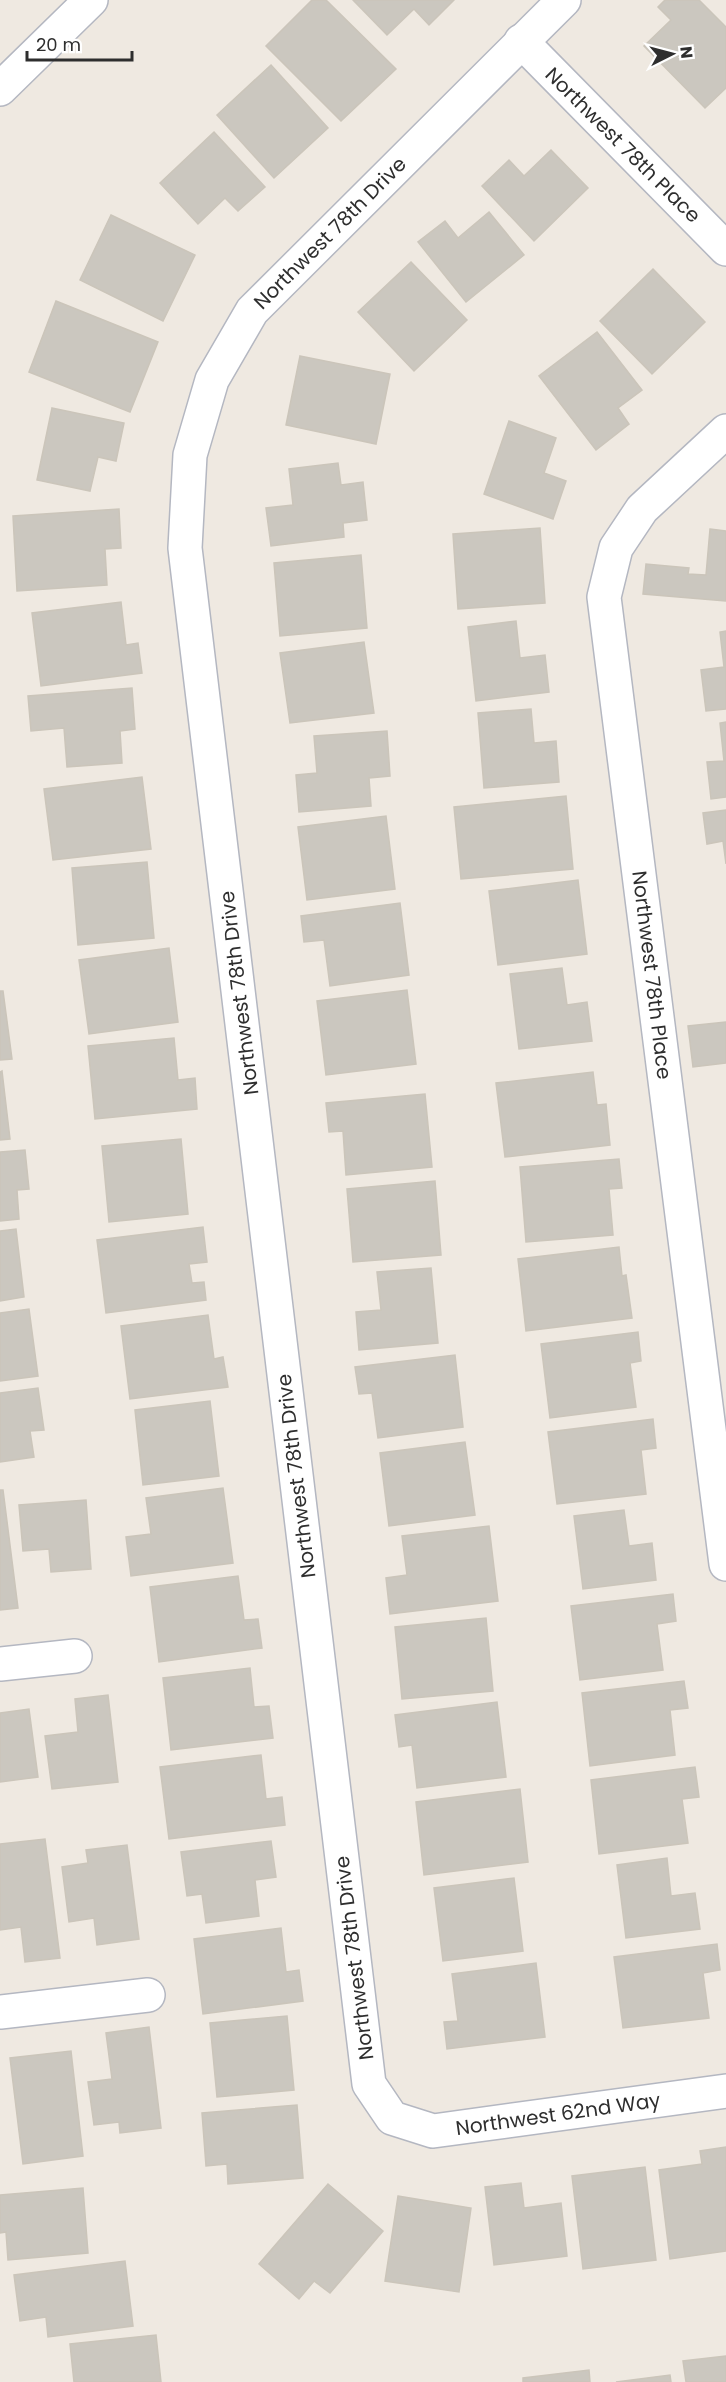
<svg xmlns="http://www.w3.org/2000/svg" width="726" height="2382" font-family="Poppins,sans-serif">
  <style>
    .building { fill: #cbc7bf; stroke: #cbc5ba; stroke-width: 1.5 }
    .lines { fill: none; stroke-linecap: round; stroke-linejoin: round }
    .minor-casing { stroke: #b4b7c1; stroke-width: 36 }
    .tertiary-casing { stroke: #b4b7c1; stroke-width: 36 }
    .minor { stroke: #fff; stroke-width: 33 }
    .tertiary { stroke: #fff; stroke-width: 33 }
    .labels { text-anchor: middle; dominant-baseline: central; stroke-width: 5; stroke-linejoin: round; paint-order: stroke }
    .street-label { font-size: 20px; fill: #2e2e2e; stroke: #fff }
  </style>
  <rect width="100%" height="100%" fill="#efe9e1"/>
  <g class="building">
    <polygon points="312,0 326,0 396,69 341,121 266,46"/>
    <polygon points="353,0 454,0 429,25 414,9 387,35"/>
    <polygon points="665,0 699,0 726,27 726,88 705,108 644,46 671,20 658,7"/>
    <polygon points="271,65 328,128 274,178 217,115"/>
    <polygon points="214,132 265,187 238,211 225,198 198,224 160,183"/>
    <polygon points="551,150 588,188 534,241 482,186 509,160 524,176"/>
    <polygon points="489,212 524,255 466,302 418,242 445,221 458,238"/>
    <polygon points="111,215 195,255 163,321 80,280"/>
    <polygon points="411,262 467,320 414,371 358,312"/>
    <polygon points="653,269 705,322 652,374 600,321"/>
    <polygon points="56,301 158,342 130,412 29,372"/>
    <polygon points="597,332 642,390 618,408 629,424 596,450 539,376"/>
    <polygon points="300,356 390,374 376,444 286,425"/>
    <polygon points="52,408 124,423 116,461 98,457 90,491 37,480"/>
    <polygon points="509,421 556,438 544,473 566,481 553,519 484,494"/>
    <polygon points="338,463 341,485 363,482 367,520 343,523 344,537 271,546 266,508 293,505 289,469"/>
    <polygon points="119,509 121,548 105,549 107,585 17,591 13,516"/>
    <polygon points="540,528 545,603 458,609 453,534"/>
    <polygon points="710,529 726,531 726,601 643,594 646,564 689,568 688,574 706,575"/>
    <polygon points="361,555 367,628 280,636 274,563"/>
    <polygon points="121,602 126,645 138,643 142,673 41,686 32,613"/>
    <polygon points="516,621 520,658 545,655 549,692 476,701 468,627"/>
    <polygon points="726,631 726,709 706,711 701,670 724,667 720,632"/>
    <polygon points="364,642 374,713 290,723 280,653"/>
    <polygon points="132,688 135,729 120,731 122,763 67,767 64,728 31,731 28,696"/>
    <polygon points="531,709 534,743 556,741 559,782 484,788 478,713"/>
    <polygon points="726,722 726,797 711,799 707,762 724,761 720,723"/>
    <polygon points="387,731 390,776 369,778 371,806 299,812 296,775 317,773 314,736"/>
    <polygon points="142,777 151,849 53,860 44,789"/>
    <polygon points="566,796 573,869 461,879 454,807"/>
    <polygon points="726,810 726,864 723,841 707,844 703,813"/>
    <polygon points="386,816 395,889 307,900 298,827"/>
    <polygon points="147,862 154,938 78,945 72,868"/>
    <polygon points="578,880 587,954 498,965 489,891"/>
    <polygon points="400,903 409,975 330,986 324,940 304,942 301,916"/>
    <polygon points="169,948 178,1022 89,1034 79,960"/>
    <polygon points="562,968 567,1005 587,1002 592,1041 519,1049 510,974"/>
    <polygon points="407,990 416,1064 326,1075 317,1001"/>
    <polygon points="0,991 3,991 12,1059 0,1060"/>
    <polygon points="726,1022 726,1063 693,1067 688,1026"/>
    <polygon points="174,1038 178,1080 195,1078 197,1109 95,1119 88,1046"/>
    <polygon points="2,1071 10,1139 0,1140 0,1072"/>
    <polygon points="593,1072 597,1105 606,1104 610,1145 505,1157 496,1083"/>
    <polygon points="425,1094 432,1167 346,1175 343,1131 329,1132 326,1103"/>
    <polygon points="181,1139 188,1214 109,1222 102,1146"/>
    <polygon points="25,1150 29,1189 17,1190 19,1219 0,1221 0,1152"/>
    <polygon points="619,1159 622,1188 609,1189 613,1235 526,1242 520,1167"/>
    <polygon points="435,1181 441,1255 353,1262 347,1189"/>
    <polygon points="203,1227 207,1262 189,1264 192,1283 204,1282 206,1300 106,1313 97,1240"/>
    <polygon points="16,1229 24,1297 0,1301 0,1231"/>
    <polygon points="619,1247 622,1276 626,1275 632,1318 526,1331 518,1259"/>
    <polygon points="431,1268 438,1343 359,1350 356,1312 381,1310 377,1272"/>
    <polygon points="29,1309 38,1376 0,1381 0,1313"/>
    <polygon points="208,1315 214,1359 223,1357 228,1387 130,1399 121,1326"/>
    <polygon points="638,1332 641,1361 630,1363 636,1407 550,1418 541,1344"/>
    <polygon points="455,1355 463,1427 378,1438 372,1393 359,1394 355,1367"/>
    <polygon points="38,1388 44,1430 30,1431 34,1457 0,1462 0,1393"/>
    <polygon points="210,1401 219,1476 143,1485 135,1410"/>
    <polygon points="653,1419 656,1448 641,1450 646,1494 557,1504 548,1432"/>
    <polygon points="465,1442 475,1515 389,1526 380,1453"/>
    <polygon points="223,1488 233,1563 131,1576 126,1537 151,1534 146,1498"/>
    <polygon points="0,1490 3,1490 18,1608 0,1610"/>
    <polygon points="86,1500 91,1569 51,1572 49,1549 23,1551 19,1505"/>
    <polygon points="624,1510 629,1546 652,1543 656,1580 583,1589 574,1516"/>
    <polygon points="489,1526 498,1601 390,1614 386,1578 407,1575 402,1536"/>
    <polygon points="238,1576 244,1620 258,1619 262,1648 159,1662 150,1587"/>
    <polygon points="673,1594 676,1621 657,1624 663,1670 580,1680 571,1606"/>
    <polygon points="486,1618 493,1691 402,1699 395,1627"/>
    <polygon points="250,1668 254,1707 269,1706 273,1738 171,1750 163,1678"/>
    <polygon points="684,1681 688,1708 670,1710 675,1755 590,1766 582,1693"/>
    <polygon points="108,1695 118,1782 52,1789 45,1736 78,1732 75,1699"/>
    <polygon points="497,1702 506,1777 417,1788 412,1745 399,1747 395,1715"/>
    <polygon points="29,1709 38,1777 0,1782 0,1713"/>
    <polygon points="261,1755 266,1799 282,1797 285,1825 169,1839 160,1767"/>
    <polygon points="695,1767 699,1797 682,1799 688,1843 599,1854 591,1780"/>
    <polygon points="520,1789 528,1862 424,1875 416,1802"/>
    <polygon points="45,1839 60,1958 25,1962 21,1927 0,1930 0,1844"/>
    <polygon points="271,1841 276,1877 255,1880 259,1916 206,1923 202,1894 187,1896 181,1852"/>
    <polygon points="127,1845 139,1939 97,1945 94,1918 69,1922 62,1867 88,1863 86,1850"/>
    <polygon points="667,1858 671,1896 695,1893 700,1929 626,1938 617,1865"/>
    <polygon points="514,1878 523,1951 443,1961 434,1888"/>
    <polygon points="281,1928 286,1972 299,1970 303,2001 203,2014 194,1939"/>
    <polygon points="717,1944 720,1970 703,1973 709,2018 623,2028 614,1957"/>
    <polygon points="536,1963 545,2037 447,2049 444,2022 458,2021 452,1974"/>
    <polygon points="287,2016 294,2090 217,2097 210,2023"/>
    <polygon points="149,2027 161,2128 120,2133 119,2122 94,2125 88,2082 112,2079 106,2033"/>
    <polygon points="71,2051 83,2156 23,2164 10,2058"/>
    <polygon points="297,2105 303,2178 228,2184 227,2164 206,2166 202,2113"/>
    <polygon points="726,2147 726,2251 670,2259 659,2170 702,2164 700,2151"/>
    <polygon points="645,2167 656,2260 583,2269 572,2176"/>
    <polygon points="521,2183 524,2208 561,2203 567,2256 494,2265 485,2187"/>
    <polygon points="328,2184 383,2231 330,2293 314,2281 299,2299 259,2264"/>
    <polygon points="83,2188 88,2253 8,2260 6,2232 0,2233 0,2195"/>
    <polygon points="398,2196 471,2208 459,2292 385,2281"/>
    <polygon points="125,2261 133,2326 48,2337 46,2317 20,2321 14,2275"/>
    <polygon points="156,2335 161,2382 74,2382 70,2344"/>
    <polygon points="726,2356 726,2382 686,2382 683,2361"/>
    <polygon points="589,2370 590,2382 523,2382 523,2378"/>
    <polygon points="670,2375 671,2382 616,2382"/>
  </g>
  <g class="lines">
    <defs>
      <g id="minor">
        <polyline points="564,0 252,311 212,380 190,455 185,548 369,2084 392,2118 433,2131 726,2091"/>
        <polyline points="521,41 726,249"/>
        <polyline points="726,431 642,509 616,548 604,597 726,1564"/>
        <polyline points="0,1664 75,1656"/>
        <polyline points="0,2012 148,1995"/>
      </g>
      <polyline id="tertiary" points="0,89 91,0"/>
    </defs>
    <use href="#minor" class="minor-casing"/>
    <use href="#tertiary" class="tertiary-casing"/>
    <use href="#minor" class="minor"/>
    <use href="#tertiary" class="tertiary"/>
  </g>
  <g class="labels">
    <g class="street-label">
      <text transform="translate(623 145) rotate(45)">Northwest 78th Place</text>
      <text transform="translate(330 233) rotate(-45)">Northwest 78th Drive</text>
      <text transform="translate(652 975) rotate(83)">Northwest 78th Place</text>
      <text transform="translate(239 993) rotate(-97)">Northwest 78th Drive</text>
      <text transform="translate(296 1476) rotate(-97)">Northwest 78th Drive</text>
      <text transform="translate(354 1958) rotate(-97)">Northwest 78th Drive</text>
      <text transform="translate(558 2114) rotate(-8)">Northwest 62nd Way</text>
    </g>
  </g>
  <g transform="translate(672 54) rotate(84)" stroke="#ffffff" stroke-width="4.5" paint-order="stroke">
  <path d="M0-4.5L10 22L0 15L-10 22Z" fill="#2e2e2e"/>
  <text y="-9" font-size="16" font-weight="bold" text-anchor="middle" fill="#2e2e2e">N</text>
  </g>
  <path d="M27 51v9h105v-9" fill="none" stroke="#2e2e2e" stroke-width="3"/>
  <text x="36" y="51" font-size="18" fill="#2e2e2e" stroke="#ffffff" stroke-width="4.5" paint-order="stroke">20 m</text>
</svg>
